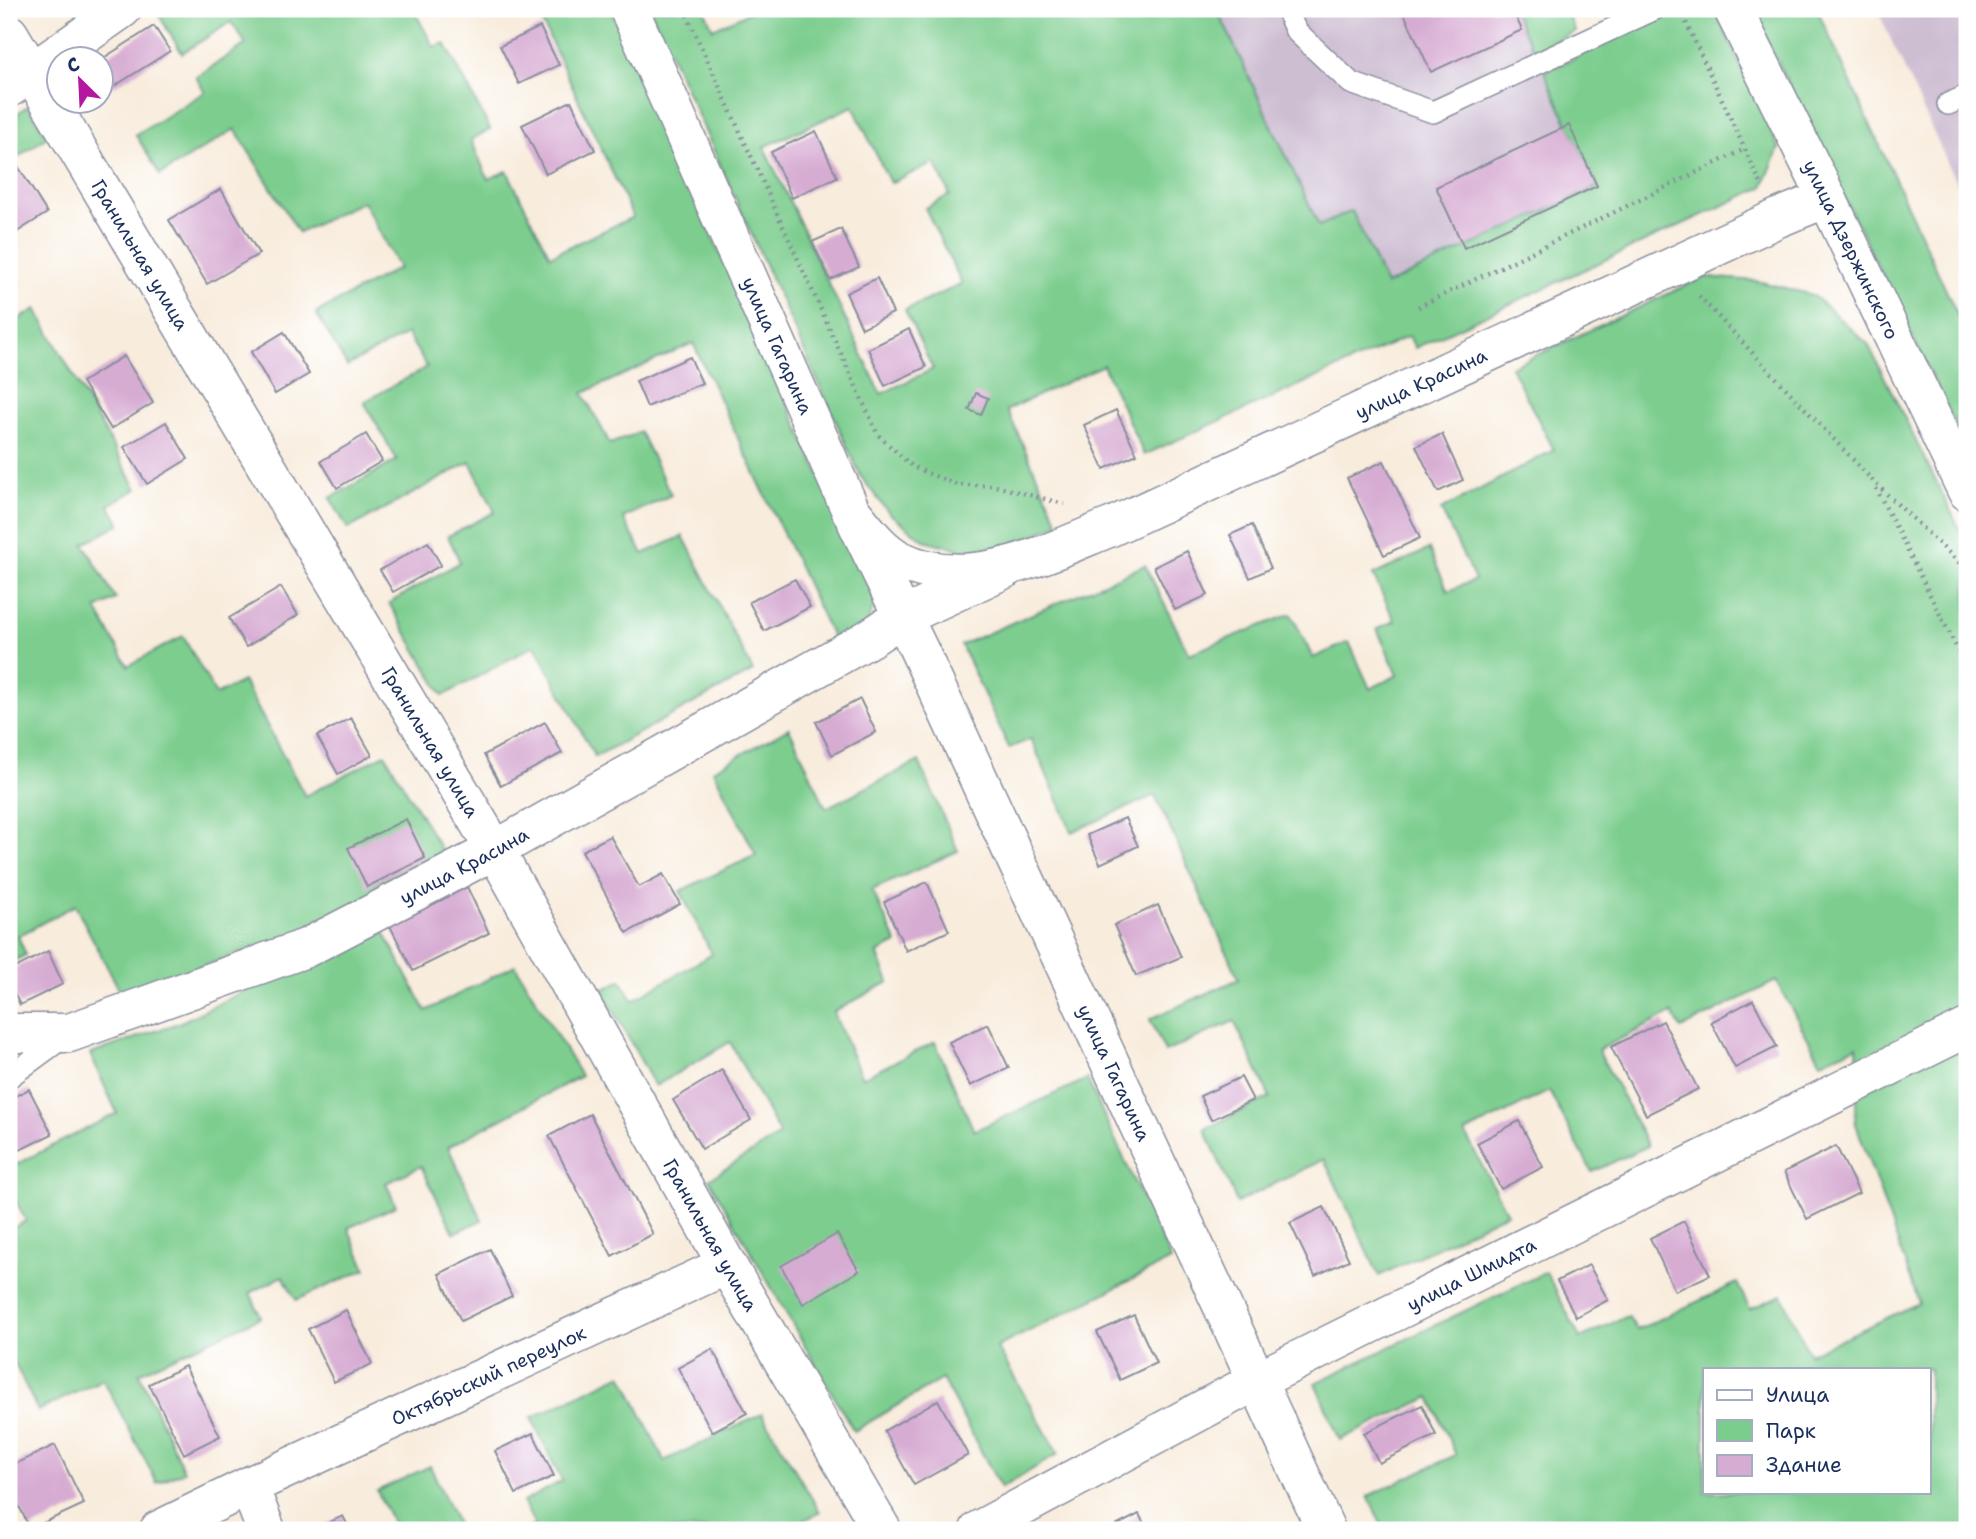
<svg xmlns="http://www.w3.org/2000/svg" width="1976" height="1539" font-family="'Shantell Sans',sans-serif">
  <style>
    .industrial { fill: #cdbed2 }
    .green { fill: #7bcd8e; stroke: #4b7e76; stroke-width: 2; fill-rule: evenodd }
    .building { fill: #d7acd3 }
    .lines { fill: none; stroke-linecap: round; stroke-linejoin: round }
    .lane-casing { stroke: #8a8e9d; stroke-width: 24 }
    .street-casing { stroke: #8a8e9d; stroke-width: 41 }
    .primary-casing { stroke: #8a8e9d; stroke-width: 41 }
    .path { stroke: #8a8e9d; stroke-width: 4.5; stroke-dasharray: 2 5; stroke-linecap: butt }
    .lane { stroke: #fff; stroke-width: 21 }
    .street { stroke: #fff; stroke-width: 38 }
    .primary { stroke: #fff; stroke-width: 38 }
    .labels { text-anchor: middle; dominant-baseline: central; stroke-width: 6; stroke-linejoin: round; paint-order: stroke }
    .street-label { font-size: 19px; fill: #1b2f5e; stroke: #fff }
  </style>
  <rect width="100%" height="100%" fill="#fff"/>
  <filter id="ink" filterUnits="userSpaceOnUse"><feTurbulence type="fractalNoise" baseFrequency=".0143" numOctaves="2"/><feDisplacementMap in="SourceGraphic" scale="14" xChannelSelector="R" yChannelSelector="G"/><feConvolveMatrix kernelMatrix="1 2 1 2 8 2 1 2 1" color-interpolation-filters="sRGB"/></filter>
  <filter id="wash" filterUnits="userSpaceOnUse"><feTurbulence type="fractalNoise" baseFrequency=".00686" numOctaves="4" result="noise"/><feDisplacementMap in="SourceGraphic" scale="28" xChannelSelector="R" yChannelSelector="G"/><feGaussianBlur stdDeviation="1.57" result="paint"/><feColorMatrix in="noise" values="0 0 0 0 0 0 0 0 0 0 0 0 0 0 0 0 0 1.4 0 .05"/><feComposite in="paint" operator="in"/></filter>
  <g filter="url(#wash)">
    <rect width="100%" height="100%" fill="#f8ecdc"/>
    <g class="industrial">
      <polygon points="1217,9 1512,9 1597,186 1386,285 1352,211 1319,227"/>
      <polygon points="1877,9 1967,9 1967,206 1936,138"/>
    </g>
    <g class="green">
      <polygon points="172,9 419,9 414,11 434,47 445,43 490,129 471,140 488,179 507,171 550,256 633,217 536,9 610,9 876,600 865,629 835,643 693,343 583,393 610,444 640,432 671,495 623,518 643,554 683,536 753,671 595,757 535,645 443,696 389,603 460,562 448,536 495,512 470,462 348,529 330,498 397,460 364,402 427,367 407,334 347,366 316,313 399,268 363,201 299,233 235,129 160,175 136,135 205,92 196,77 246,44 231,22 182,53 160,17"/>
      <path d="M 650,9 L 704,9 L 713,29 L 756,9 L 1217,9 L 1319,226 L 1352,211 L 1386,285 L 1597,187 L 1544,72 L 1679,9 L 1716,13 L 1779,148 L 1763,187 L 1415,348 L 1409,336 L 1144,455 L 1103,365 L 1007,410 L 1059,524 L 1006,547 L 962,550 L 924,540 L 889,513 L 861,477 ZM 853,106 L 890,183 L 935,163 L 950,195 L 925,208 L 962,284 L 905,310 L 933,369 L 881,394 L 764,147 Z"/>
      <polygon points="1512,9 1565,9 1575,31 1534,51"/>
      <polygon points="1752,9 1817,9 1967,336 1967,448"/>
      <polygon points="28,106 47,137 9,163 9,119"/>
      <path d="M 1704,277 L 1757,281 L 1813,295 L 1868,344 L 1967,544 L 1967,1530 L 1384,1530 L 1368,1496 L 1456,1455 L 1430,1397 L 1340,1440 L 1315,1383 L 1546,1272 L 1580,1338 L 1628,1316 L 1637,1330 L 1737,1283 L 1750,1309 L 1782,1295 L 1809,1354 L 1919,1303 L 1855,1121 L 1858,1083 L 1857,1046 L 1821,1062 L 1776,981 L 1681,1029 L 1672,1013 L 1598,1050 L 1648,1146 L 1592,1172 L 1549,1091 L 1465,1133 L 1507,1213 L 1379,1276 L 1324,1159 L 1237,1203 L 1205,1129 L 1270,1097 L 1234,1021 L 1165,1052 L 1150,1019 L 1239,979 L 1155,795 L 1072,832 L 1031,739 L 1009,748 L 961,645 L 1145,565 L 1189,654 L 1291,614 L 1313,658 L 1349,642 L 1370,689 L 1398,675 L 1377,629 L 1395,621 L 1373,575 L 1429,549 L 1448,591 L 1475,580 L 1441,510 L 1554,450 L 1511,367 ZM 1705,1369 L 1929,1369 L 1929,1492 L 1705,1492 Z"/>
      <polygon points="36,309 137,489 109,505 120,524 84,544 116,599 96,609 128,666 183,636 216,695 243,681 305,796 385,754 446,858 301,931 122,995 75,905 18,936 26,955 9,963 9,325"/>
      <polygon points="789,728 826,808 919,761 958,851 872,890 897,943 877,953 889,982 833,1012 862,1078 935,1042 974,1131 1087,1079 1171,1260 997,1347 1058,1454 1001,1488 942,1379 854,1431 709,1179 780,1135 730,1042 655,1086 602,990 621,980 633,1000 712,954 680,891 756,855 713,770"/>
      <polygon points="380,925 426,1011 515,965 581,1076 448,1147 482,1220 454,1233 421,1166 386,1183 396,1206 348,1228 366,1269 296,1300 283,1276 250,1293 261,1317 139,1373 184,1471 157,1483 103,1379 38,1411 9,1352 9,1230 26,1221 9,1188 9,1168 117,1113 90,1054 181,1022"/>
      <polygon points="622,1374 664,1461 762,1414 820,1512 785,1530 525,1530 535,1525 523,1502 562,1481 531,1418"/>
      <polygon points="430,1466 460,1530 396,1530 377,1491"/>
    </g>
    <g id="blocks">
      <g class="building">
        <polygon points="1402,9 1512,9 1522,30 1431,72"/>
        <polygon points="154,26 170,51 113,87 102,69 102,59"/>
        <polygon points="540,27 559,65 519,84 500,46"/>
        <polygon points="571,101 595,150 546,174 522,125"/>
        <polygon points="1569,125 1597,186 1464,248 1436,187"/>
        <polygon points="816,131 837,177 792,198 771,152"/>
        <polygon points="16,163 47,213 9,237 9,168"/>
        <polygon points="221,189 259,254 207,284 169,220"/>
        <polygon points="841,229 859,267 830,280 812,242"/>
        <polygon points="877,278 893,313 862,328 846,293"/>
        <polygon points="909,329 926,367 885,386 868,349"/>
        <polygon points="284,332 309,374 275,394 251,352"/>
        <polygon points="124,356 153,403 111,429 82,382"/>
        <polygon points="690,357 702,383 647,407 636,381"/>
        <polygon points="976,393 988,398 981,415 969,410"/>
        <polygon points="1116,410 1137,454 1104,469 1084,425"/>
        <polygon points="166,422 188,459 147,484 124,447"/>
        <polygon points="366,434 382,461 337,488 321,461"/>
        <polygon points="1442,434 1463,480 1438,492 1416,446"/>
        <polygon points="1384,461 1420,538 1384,555 1347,478"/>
        <polygon points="1252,525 1271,568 1250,578 1230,535"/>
        <polygon points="428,542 441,565 393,592 380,570"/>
        <polygon points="1187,551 1208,595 1175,610 1154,567"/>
        <polygon points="795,579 810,607 764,631 749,602"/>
        <polygon points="281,587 298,615 246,647 229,618"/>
        <polygon points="860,699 876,732 832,755 816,722"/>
        <polygon points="351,718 372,755 338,774 317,736"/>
        <polygon points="545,722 562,753 501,786 484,755"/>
        <polygon points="1125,818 1138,846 1100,864 1087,835"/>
        <polygon points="406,819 425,858 367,887 348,848"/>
        <polygon points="610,836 639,887 663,874 680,904 627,933 582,851"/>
        <polygon points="927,882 949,931 906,951 884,902"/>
        <polygon points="467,887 489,933 413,971 390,926"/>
        <polygon points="1158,905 1181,957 1136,976 1114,925"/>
        <polygon points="48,951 63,984 20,1005 9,982 9,971"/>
        <polygon points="1753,1000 1777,1047 1735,1068 1711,1022"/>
        <polygon points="1663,1021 1698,1089 1646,1115 1611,1047"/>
        <polygon points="988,1024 1009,1068 970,1086 949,1042"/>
        <polygon points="722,1070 751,1120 702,1149 673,1100"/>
        <polygon points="1241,1077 1253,1100 1211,1120 1200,1096"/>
        <polygon points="29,1089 52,1134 18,1151 9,1133 9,1099"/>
        <polygon points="590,1114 653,1234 612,1256 549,1136"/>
        <polygon points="1519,1121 1543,1167 1501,1189 1477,1143"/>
        <polygon points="1836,1146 1859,1193 1807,1219 1784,1172"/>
        <polygon points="1324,1207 1349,1260 1315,1276 1290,1223"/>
        <polygon points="1684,1221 1710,1275 1675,1291 1650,1238"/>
        <polygon points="837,1234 859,1271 803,1304 781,1266"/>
        <polygon points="490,1249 512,1296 461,1321 439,1274"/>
        <polygon points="1589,1265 1608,1300 1576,1317 1557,1281"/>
        <polygon points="346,1310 372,1364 334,1382 308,1329"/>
        <polygon points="1134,1315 1156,1363 1120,1380 1097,1332"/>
        <polygon points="712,1349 747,1413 712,1432 678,1368"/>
        <polygon points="185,1366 220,1436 184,1454 149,1384"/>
        <polygon points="938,1400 968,1455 914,1485 884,1431"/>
        <polygon points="1422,1405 1436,1435 1379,1463 1364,1433"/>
        <polygon points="533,1433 554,1476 516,1494 495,1451"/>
        <polygon points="55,1445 84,1504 30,1529 9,1485 9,1467"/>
        <polygon points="1139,1514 1147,1530 1108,1530"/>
        <polygon points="343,1516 350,1530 312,1530"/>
      </g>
    </g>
  </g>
  <g filter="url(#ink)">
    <use href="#blocks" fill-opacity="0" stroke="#8a8e9d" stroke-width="2"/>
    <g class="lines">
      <defs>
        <g id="lane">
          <polyline points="1286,9 1296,31 1351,83 1433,112 1655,9"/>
          <polyline points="1948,104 1967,96"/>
          <polyline points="9,1077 65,1036"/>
        </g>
        <g id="street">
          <path id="s1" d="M 9,34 L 495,850 L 727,1265 L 882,1530"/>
          <polyline points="9,88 122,9"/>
          <path id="s2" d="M 857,523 L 919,650 L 1326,1530"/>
          <path id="s3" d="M 9,1033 L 69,1033 L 306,948 L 495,850 L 870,638 L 902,617 L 1005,569"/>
          <polyline points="249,1486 266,1530"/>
          <path id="s4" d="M 159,1530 L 249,1486 L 727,1265"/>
          <path id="s5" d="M 979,1530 L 1256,1381 L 1967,1028"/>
        </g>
        <g id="primary">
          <path id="s6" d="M 629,9 L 851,511 C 865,528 880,550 900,560 C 969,594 1046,553 1111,527 L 1778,218 L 1827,198"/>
          <path id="s7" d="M 1733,9 L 1827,198 L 1967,491"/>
        </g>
      </defs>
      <use href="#lane" class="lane-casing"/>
      <use href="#street" class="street-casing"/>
      <use href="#primary" class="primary-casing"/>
      <g class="path">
        <polyline points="684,9 878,435 913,467 957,485 992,485 1064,504"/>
        <polyline points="1683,16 1762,186"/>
        <polyline points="1699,296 1874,482 1967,570"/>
        <polyline points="1418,307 1745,149"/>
        <polyline points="1876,488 1967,668"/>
      </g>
      <use href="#lane" class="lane"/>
      <use href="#street" class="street"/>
      <use href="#primary" class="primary"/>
    </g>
  </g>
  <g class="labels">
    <g class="street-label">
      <text stroke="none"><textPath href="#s7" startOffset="268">улица Дзержинского</textPath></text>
      <text stroke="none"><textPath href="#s1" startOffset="257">Гранильная улица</textPath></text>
      <text stroke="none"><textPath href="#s6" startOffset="368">улица Гагарина</textPath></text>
      <text stroke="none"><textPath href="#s6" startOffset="1181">улица Красина</textPath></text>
      <text stroke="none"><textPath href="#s1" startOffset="824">Гранильная улица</textPath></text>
      <text stroke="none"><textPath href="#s3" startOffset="490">улица Красина</textPath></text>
      <text stroke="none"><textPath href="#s2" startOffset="607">улица Гагарина</textPath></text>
      <text stroke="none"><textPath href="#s1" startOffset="1391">Гранильная улица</textPath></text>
      <text stroke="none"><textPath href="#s5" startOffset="555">улица Шмидта</textPath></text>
      <text stroke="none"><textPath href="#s4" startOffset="364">Октябрьский переулок</textPath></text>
    </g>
  </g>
  <rect width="1976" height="1539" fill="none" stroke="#fff" stroke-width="35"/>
  <rect x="1703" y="1368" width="228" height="126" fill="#ffffff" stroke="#a4acbf" stroke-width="2"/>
  <rect x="1717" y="1390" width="35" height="10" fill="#ffffff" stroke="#a4acbf" stroke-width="2"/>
  <text x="1766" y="1402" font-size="21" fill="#1b2f5e">Улица</text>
  <rect x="1717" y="1420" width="35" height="21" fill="#7bcd8e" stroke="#a4acbf" stroke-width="2"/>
  <text x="1766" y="1438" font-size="21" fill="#1b2f5e">Парк</text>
  <rect x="1717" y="1455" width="35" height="21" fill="#d7acd3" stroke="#a4acbf" stroke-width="2"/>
  <text x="1766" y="1472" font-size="21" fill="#1b2f5e">Здание</text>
  <g transform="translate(80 80) rotate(336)"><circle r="33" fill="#ffffff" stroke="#a4acbf" stroke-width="2"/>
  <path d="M0-5L12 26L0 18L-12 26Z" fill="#b5179e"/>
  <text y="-10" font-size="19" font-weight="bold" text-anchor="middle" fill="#1b2f5e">С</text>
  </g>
</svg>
